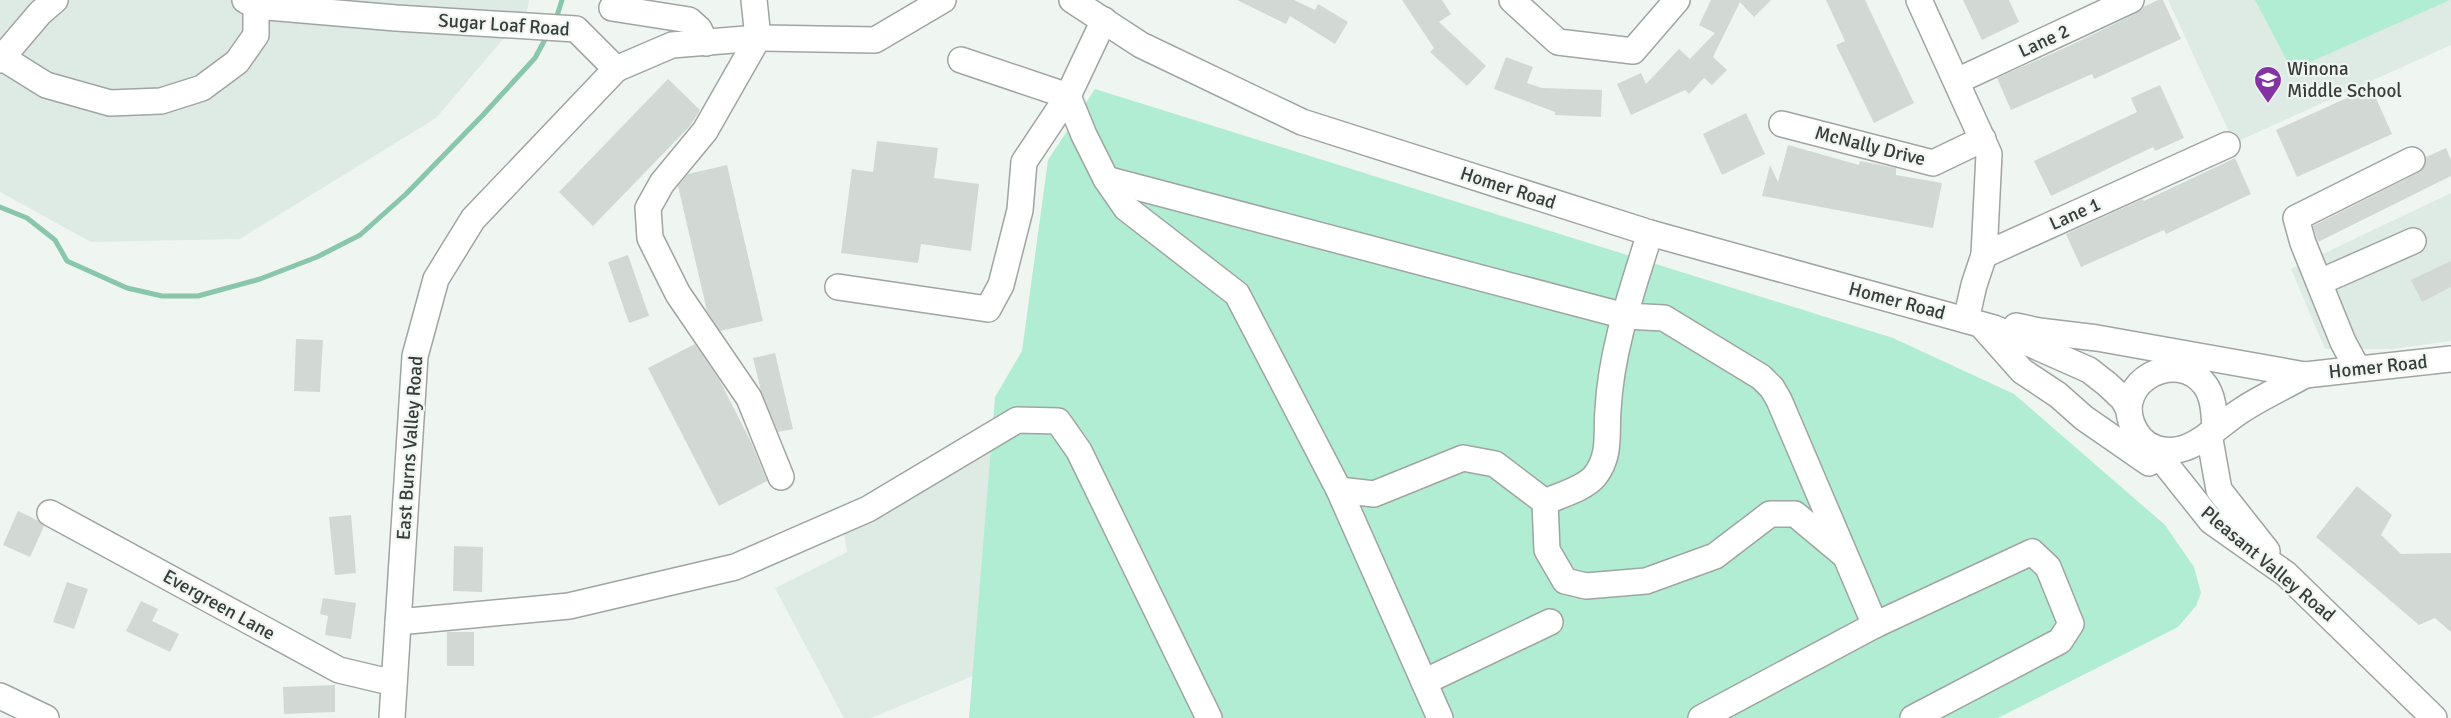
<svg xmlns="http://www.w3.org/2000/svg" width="2451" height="718" font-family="Signika,sans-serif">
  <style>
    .built { fill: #ddebe4 }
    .green { fill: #b0edd2 }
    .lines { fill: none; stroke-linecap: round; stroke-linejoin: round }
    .stream { stroke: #89c6ab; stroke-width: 5 }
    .building { fill: #d2d9d5 }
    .minor-casing { stroke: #9fa5a2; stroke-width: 28 }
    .minor { stroke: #fff; stroke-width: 25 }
    .labels { text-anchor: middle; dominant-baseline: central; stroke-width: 4.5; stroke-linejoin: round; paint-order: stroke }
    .street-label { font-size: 19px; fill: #393c3b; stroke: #eff6f2 }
    .poi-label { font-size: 19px; fill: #393c3b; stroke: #eff6f2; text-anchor: start }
  </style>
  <rect width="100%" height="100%" fill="#eff6f2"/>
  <g class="built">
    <polygon points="0,0 529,0 527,11 436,118 240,239 91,242 0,192"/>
    <polygon points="2168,0 2451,0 2451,45 2234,143"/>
    <polygon points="2451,193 2451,341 2392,349 2325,349 2291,269"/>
    <polygon points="991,449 973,676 871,718 844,718 775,588 847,552 843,528"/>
  </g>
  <g class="green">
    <polygon points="2255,0 2450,0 2292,70"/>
    <polygon points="1095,89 1893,338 2014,394 2165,525 2194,567 2201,593 2196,606 2178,627 1998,718 969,718 995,397 1022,351 1048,160"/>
  </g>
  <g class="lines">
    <g class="stream">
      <polyline points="555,22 562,0"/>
      <polyline points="0,207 27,218 55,240 67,261 127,288 162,296 198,296 260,279 317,257 360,235 406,194 482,116 535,58 548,34"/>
    </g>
  </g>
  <g class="building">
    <polygon points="1237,0 1294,0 1315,10 1318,4 1348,22 1335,44 1290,16 1286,24"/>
    <polygon points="1402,0 1442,0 1451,14 1439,22 1486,66 1467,86 1430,52 1434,48"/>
    <polygon points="1711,0 1771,0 1754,17 1740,2 1713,57 1727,70 1712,85 1704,78 1689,94 1685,90 1631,115 1617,84 1641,73 1646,84 1679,49 1690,59 1715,33 1699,25"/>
    <polygon points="1826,0 1865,0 1914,103 1874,123 1836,45 1845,41"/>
    <polygon points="1963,0 2009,0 2019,22 1982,40"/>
    <polygon points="2158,0 2163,0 2181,39 2094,79 2092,74 2011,110 1997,78 2071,45 2137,13 2143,7"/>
    <polygon points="1506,57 1533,67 1527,83 1542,88 1602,90 1601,117 1555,115 1555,112 1494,89"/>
    <polygon points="668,79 700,110 690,126 593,226 559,192"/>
    <polygon points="2160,85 2184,138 2155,151 2153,147 2051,196 2034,161 2137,112 2131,98"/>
    <polygon points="2371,87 2392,134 2297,177 2276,130"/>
    <polygon points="1746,113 1765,154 1722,175 1703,134"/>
    <polygon points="877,141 938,148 934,178 979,184 971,251 921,244 918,263 841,253 852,169 873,172"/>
    <polygon points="1788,145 1859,165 1860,161 1896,168 1896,175 1942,183 1933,228 1762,196 1770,165 1778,182"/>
    <polygon points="2446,148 2451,160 2451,176 2318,242 2313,226 2418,173 2424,167 2426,157"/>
    <polygon points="2235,158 2251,194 2166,234 2164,230 2081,267 2066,234 2143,199 2144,201"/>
    <polygon points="727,165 763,321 720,331 707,311 678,186 688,174"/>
    <polygon points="628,255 649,316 629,323 608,262"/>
    <polygon points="2451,261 2451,287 2422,302 2411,280"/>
    <polygon points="296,339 323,340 320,392 294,391"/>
    <polygon points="695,344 720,381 751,442 767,481 719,506 648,368"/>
    <polygon points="775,353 793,429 778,432 761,391 753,358"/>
    <polygon points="2357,486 2392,515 2381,535 2401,554 2451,553 2451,632 2435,618 2419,625 2316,537"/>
    <polygon points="18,511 37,520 44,526 30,557 3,545"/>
    <polygon points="351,515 356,573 335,575 329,517"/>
    <polygon points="454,546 483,547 482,592 453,591"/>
    <polygon points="67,582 88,589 74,629 53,622"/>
    <polygon points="323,598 356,603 351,639 325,635 328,616 320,614"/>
    <polygon points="141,601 158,609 152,621 179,634 170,652 126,631"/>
    <rect x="447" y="632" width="27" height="34"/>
    <polygon points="335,685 335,712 284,714 283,687"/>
  </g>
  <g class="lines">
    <defs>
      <g id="minor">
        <polyline points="245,0 256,6 396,18 576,29 616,69 672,45 758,38 875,40 943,0"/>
        <polyline points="754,0 758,38 705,131 662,183 648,208 650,238 678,294 749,398 781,477"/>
        <polyline points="1072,0 1141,45 1302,122 1650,233 1994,328 2089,370 2107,384 2123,399 2129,410"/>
        <polyline points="1512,0 1558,42 1633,51 1677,0"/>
        <polyline points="1919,0 1989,154 1984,255"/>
        <polyline points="612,8 689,20 699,29 706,43"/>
        <polyline points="3,58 46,85 110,103 161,101 202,88 237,62 256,35 256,6"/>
        <polyline points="0,60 40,13 55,0"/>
        <polyline points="961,60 1068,96 1084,135 1106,179 1625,316 1664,318 1761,377 1772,388 1779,400 1875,625"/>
        <polyline points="1957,81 2131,0"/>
        <polyline points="1782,124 1933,163 1983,139"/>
        <polyline points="1106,179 1126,208 1237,294 1339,490 1440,718"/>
        <polyline points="2320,282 2413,241"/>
        <polyline points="838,287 988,309 1001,285 1020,210 1024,162 1068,96 1104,20"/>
        <polyline points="1966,320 1974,285 1984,255 2227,145"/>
        <polyline points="1982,326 2022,371 2058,395 2084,418 2149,463"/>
        <polyline points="2016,326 2039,331 2097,338 2305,375"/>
        <polyline points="2357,368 2343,342 2303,243 2296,218 2412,160"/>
        <polyline points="2290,375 2305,375 2451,359"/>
        <path d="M 2215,429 C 2214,414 2214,397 2205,385 C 2177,348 2115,381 2132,424 C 2136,434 2144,444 2155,448 C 2189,460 2215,427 2242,410 C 2262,397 2284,387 2305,375"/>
        <polyline points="2209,434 2219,490 2267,551"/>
        <polyline points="2152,447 2211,521 2286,574 2434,718"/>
        <polyline points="1339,490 1374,494 1463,458 1495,464 1545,502 1547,550 1565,581 1586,586 1646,581 1715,556 1770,514 1795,514 1843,554"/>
        <path d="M 1545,502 C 1560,495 1584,489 1595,476 C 1611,455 1606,435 1608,410 C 1611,350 1632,291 1650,233"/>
        <polyline points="50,513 339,670 394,683"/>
        <polyline points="398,622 569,606 735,567 868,509 1017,420 1058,421 1079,451 1209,718"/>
        <polyline points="1424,682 1550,622"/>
        <polyline points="0,696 46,718"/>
        <polyline points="392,718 415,356 436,279 473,219 616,69"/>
        <polyline points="1701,718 1875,625 2032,552 2048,567 2071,624 2060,641 1913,718"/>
      </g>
    </defs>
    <use href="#minor" class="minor-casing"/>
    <use href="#minor" class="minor"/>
  </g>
  <defs>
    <symbol id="school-pin" viewBox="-11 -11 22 30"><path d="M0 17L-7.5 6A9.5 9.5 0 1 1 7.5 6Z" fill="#8433a2" stroke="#eff6f2"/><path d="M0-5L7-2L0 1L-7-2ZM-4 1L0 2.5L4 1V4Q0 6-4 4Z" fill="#fff"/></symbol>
  </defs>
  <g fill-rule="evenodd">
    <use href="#school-pin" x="2252" y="64" width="32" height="43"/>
  </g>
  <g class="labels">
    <g class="street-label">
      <text transform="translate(504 25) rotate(4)">Sugar Loaf Road</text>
      <text transform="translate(2044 41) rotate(-25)">Lane 2</text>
      <text transform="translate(1870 146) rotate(14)">McNally Drive</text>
      <text transform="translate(1508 188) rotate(18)">Homer Road</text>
      <text transform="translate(2075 214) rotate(-24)">Lane 1</text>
      <text transform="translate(1897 301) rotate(15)">Homer Road</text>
      <text transform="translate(2378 367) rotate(-6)">Homer Road</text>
      <text transform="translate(410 448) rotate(-86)">East Burns Valley Road</text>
      <text transform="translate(2268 564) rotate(40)">Pleasant Valley Road</text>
      <text transform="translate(219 605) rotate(29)">Evergreen Lane</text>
    </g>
    <g class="poi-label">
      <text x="2287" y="69">Winona<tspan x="2287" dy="22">Middle School</tspan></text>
    </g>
  </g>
</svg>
